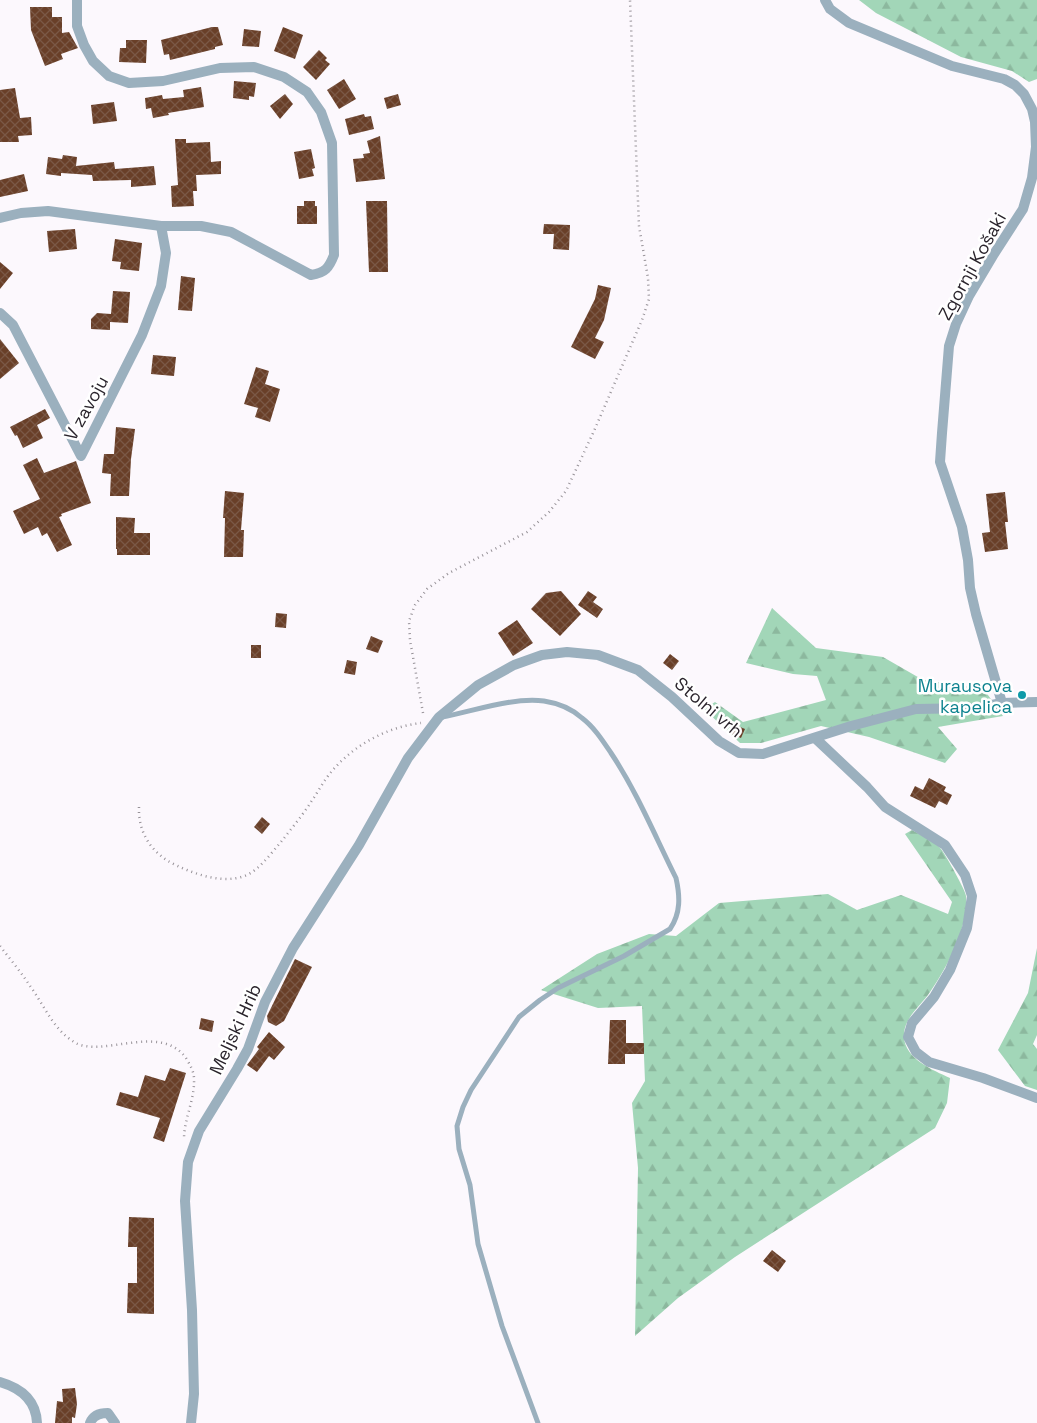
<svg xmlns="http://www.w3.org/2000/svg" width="1037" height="1423" font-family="'Space Grotesk',sans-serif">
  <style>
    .forest { fill: url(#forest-firs) }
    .building { fill: url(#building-cross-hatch) }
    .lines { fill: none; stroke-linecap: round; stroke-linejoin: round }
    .path { stroke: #989399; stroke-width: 2.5; stroke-dasharray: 1 4; stroke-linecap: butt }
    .lane { stroke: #9bb0be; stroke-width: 5 }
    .street { stroke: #9bb0be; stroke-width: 10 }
    .culture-dot { fill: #0f9aa8; stroke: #fff; stroke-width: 2 }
    .labels { text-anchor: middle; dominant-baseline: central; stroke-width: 5; stroke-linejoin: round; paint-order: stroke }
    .street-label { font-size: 18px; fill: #2a242c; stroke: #fff }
    .culture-label { font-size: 18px; fill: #0d838f; stroke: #fff; text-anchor: end }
  </style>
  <defs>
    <pattern id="forest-firs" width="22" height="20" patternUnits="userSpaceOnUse" patternTransform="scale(1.25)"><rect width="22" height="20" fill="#a2d6b8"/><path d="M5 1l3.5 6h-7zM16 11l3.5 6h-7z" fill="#8cb89e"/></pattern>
    <pattern id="building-cross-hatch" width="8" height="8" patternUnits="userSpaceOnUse" patternTransform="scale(1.25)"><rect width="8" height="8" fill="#693f28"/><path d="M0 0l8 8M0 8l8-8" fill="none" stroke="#7a5846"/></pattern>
  </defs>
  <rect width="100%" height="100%" fill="#fcf8fd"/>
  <g class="forest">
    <polygon points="859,0 1037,0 1037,79 1029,82 1012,71 961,57 876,13"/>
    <polygon points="772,608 816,648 883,657 923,680 983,688 1003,716 938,727 957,749 945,763 869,737 821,726 761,743 740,743 704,709 715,702 743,722 826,700 817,676 793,674 746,663"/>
    <path d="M 912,830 C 921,835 935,841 941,849 C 945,854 966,891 966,896 C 968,928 948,966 930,992 C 921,1006 903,1018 904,1037 C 905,1059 933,1070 950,1078 L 947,1103 L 935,1128 L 735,1257 L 678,1298 L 635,1336 L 638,1168 L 632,1103 L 645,1081 L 642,1006 L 598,1008 L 541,990 L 597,954 L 649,934 L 676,936 L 719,903 L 828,894 L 857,910 L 901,895 L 948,914 L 952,902 L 905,834 Z"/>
    <polygon points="1037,948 1037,1035 1033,1044 1037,1049 1037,1090 1025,1086 998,1050 1028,993"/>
  </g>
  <g class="building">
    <polygon points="30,7 52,7 52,17 62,17 62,33 69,32 78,48 61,54 63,59 45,66 31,30"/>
    <polygon points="212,27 218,27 223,45 215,47 215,49 170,60 169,54 164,55 161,40"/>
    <polygon points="283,27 303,35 295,59 274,51"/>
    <polygon points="244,29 261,31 259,47 242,46"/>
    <polygon points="126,40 147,40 146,63 119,62 120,48 126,48"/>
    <polygon points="319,50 327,58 325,60 330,64 316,80 303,67"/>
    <polygon points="344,79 356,99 339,109 327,90"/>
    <polygon points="234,81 256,83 254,97 249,96 249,100 233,98"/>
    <polygon points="201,87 204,107 168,113 169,115 153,118 151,108 146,109 145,98 162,95 163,99 184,97 183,90"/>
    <polygon points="15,88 20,118 31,117 32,135 18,136 19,142 0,142 0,90"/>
    <polygon points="285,94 293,104 280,119 270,106"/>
    <polygon points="398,94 401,105 387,109 384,98"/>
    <polygon points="114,102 117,121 93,124 91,105"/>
    <polygon points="364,114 365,117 371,116 374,129 349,135 345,119"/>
    <polygon points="380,136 385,179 356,182 353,159 364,158 363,154 370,153 367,141"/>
    <polygon points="175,139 186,139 186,143 210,142 211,162 221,161 221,174 196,175 197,191 193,191 194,206 172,207 171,186 178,185"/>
    <polygon points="311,149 315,168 312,169 314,176 299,179 294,152"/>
    <polygon points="63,155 77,157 76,166 114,162 115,169 154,166 156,185 131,187 131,180 93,181 92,175 61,173 61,176 46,174 48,157 62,159"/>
    <polygon points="24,174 28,191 0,197 0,180"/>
    <polygon points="304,201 315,201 315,206 317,206 317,224 297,224 297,206 304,206"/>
    <polygon points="366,201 387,201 388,272 369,272"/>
    <polygon points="544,224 570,225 569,250 553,249 554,234 543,234"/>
    <polygon points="75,229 77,249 49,252 47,231"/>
    <polygon points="115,239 142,243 139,271 120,269 121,262 112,261"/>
    <polygon points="0,262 13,273 0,289"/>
    <polygon points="181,276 195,278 192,311 178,310"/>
    <polygon points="598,285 611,288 604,320 595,338 604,342 595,359 571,347 595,299"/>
    <polygon points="113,291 130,292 128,323 110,322 110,330 91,329 91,319 97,313 111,314"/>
    <polygon points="0,339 19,363 0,379"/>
    <polygon points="153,355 176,357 174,376 151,374"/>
    <polygon points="256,367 269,371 265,384 280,389 270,422 255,417 258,408 244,404"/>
    <polygon points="45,409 50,418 37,425 43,438 23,448 17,435 15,436 10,427"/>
    <polygon points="116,427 135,429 131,459 129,496 110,496 111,474 102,473 104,454 114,454"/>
    <polygon points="37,458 44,473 76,461 91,503 61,514 62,516 59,517 72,545 57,552 47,533 42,536 38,527 24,534 13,511 40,499 23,465"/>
    <polygon points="225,491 244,493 241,530 244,530 243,557 224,557 225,518 223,518"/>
    <polygon points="1005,492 1008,522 1005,522 1008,549 985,552 982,533 990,532 986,494"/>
    <polygon points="116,517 135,518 134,533 150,533 150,555 117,555 117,549 116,549"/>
    <polygon points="561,591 581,614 560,636 531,609 546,593"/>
    <polygon points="588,591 597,597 593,602 603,609 597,618 578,605"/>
    <polygon points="276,613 287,614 286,628 275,627"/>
    <polygon points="517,620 533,643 513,656 498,633"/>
    <polygon points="371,636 383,641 378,653 366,649"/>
    <rect x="251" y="645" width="10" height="13"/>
    <polygon points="670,654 679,661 672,670 663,663"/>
    <polygon points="347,660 357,662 355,675 344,673"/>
    <polygon points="733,724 745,729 741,738 729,733"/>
    <polygon points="929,778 946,787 944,791 952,795 947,805 939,801 935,808 910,796 915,786 923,790"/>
    <polygon points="262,817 270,824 262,834 254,827"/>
    <polygon points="295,959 312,967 284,1021 276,1026 268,1022 267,1016"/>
    <polygon points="201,1018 214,1021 212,1032 199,1029"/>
    <polygon points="610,1020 626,1020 626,1043 644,1043 644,1054 625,1054 625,1064 608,1064"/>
    <polygon points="269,1032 285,1047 274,1060 269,1056 257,1072 247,1065 259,1049 257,1047"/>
    <polygon points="170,1068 186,1073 164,1142 153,1138 160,1118 116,1105 120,1092 138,1097 145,1075 165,1081"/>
    <polygon points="129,1217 154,1218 154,1314 127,1313 128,1283 137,1283 137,1247 128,1247"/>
    <polygon points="772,1250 786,1261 778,1272 763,1261"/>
    <polygon points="75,1388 77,1404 75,1418 72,1417 72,1423 55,1423 57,1401 63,1402 62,1389"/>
  </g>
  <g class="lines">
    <g class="path">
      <polyline points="423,713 410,640 409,621 415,605 427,589 449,573 527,532 549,512 566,491 594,431 642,320 649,299 648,278 639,226 630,0"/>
      <path d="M 139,807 C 138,830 149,849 168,861 C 192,874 231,889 255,870 C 265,862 273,851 281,842 C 291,829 302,816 311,802 C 318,792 324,780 332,771 C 354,745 387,727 421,723"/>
      <path d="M 0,946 C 10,959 21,972 30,986 C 44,1005 53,1029 74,1042 C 101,1059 160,1022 186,1058 C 190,1065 194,1071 194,1079 C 195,1099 184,1119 184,1139"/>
    </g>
    <path class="lane" d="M 442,717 C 474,711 512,697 544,701 C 557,703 572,709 582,718 C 594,727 603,741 611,753 C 637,792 655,836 676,878 C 680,896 681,913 670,929 L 624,956 L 558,988 L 540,1000 L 519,1017 L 471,1090 L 463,1107 L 457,1126 L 459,1149 L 470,1185 L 478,1244 L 502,1326 L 538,1423"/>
    <g class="street">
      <polyline points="825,0 830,9 849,23 952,66 1004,79 1015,85 1024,94 1032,109 1035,122 1036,147 1032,178 1023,209 994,254 969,296 956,324 949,346 942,433 940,462 962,527 968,560 970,588 976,614 1002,703"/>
      <path d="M 0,218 L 21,213 L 48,211 L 161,226 L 201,226 L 231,232 L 311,275 C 325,273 329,268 334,255 L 332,143 L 321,112 L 307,92 L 284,77 L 254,67 L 220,68 L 163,81 L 129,83 L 109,76 L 93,61 L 84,45 L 77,26 L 77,0"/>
      <polyline points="0,313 13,325 81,456 142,335 161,286 166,253 161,226"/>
      <polyline points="815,738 867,787 885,807 945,845 965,875 972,896 967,928 950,970 934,997 912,1023 908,1037 916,1052 929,1062 983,1078 1037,1098"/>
      <path d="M 0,1382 C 21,1388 36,1400 37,1423"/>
      <path d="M 90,1423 C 93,1415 100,1413 108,1413 L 115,1423"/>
      <polyline points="191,1423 194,1394 192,1310 185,1201 188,1162 199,1131 237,1069 248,1049 265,1002 293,948 359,845 408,758 439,717 478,685 514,665 542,655 567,652 598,655 638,670 672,697 719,741 739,753 763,754 851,726 916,709 976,708 1002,703 1037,702"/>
    </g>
  </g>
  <circle class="culture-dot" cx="1022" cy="695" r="5"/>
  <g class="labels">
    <g class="street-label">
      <text transform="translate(972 266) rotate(-61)">Zgornji Košaki</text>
      <text transform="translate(86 408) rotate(-61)">V zavoju</text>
      <text transform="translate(709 707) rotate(40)">Stolni vrh</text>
      <text transform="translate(235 1029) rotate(-65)">Meljski Hrib</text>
    </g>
    <g class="culture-label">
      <text x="1012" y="685">Murausova<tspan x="1012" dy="21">kapelica</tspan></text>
    </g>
  </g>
</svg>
